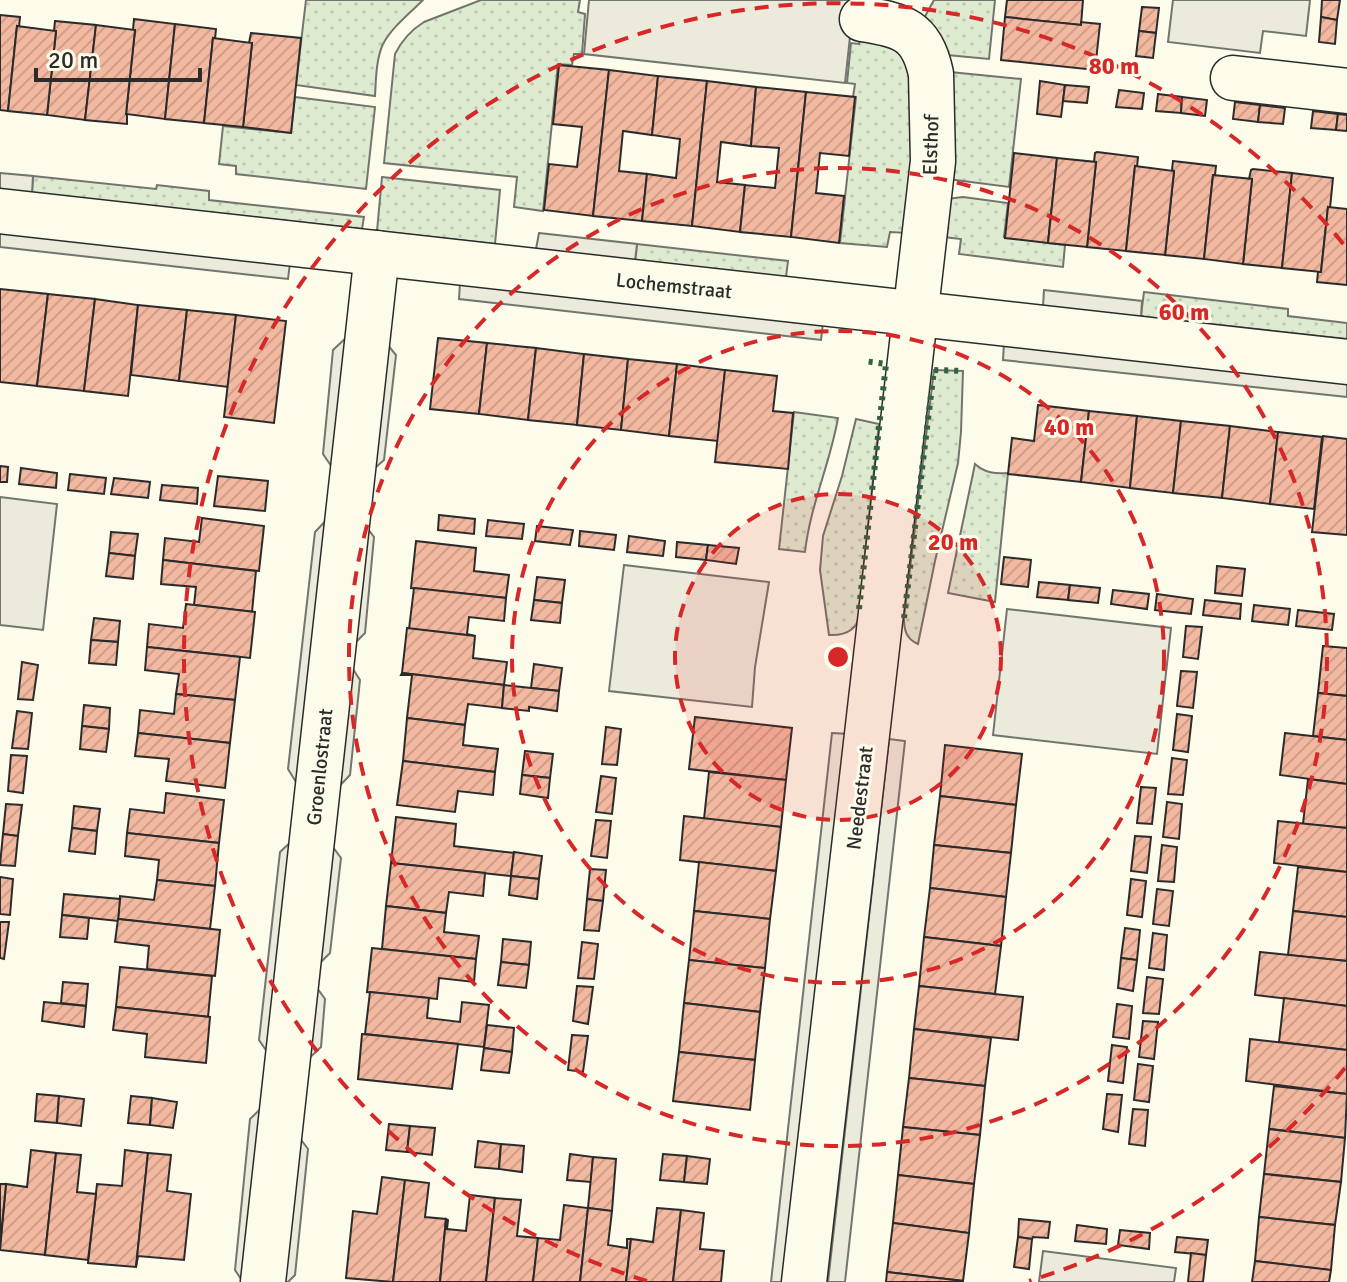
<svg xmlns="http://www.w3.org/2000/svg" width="1347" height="1282" font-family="Signika,sans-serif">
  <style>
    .grass { fill: url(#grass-dots); stroke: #74746e; stroke-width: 2 }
    .parking { fill: #eceadb; stroke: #74746e; stroke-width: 2 }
    .building { fill: url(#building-hatch); stroke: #2b2b2b; stroke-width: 2 }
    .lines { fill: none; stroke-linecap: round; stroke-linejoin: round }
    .minor-casing { stroke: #2b2b2b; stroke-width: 47 }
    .minor { stroke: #fdfbea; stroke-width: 44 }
    .hedge { stroke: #34623c; stroke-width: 6; stroke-dasharray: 4 6; stroke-linecap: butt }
    .ring { fill: none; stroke: #d62828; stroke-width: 4; stroke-dasharray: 14 10 }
    .labels { text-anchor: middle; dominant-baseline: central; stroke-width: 6; stroke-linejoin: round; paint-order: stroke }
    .street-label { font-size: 20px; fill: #2b2b2b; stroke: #fdfbea }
    .centre { fill: #d62828; stroke: #fdfbea; stroke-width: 4 }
    .ring-label { font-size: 24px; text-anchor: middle; font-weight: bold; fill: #d62828; stroke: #fdfbea; stroke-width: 6; stroke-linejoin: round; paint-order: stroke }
  </style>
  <defs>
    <pattern id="grass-dots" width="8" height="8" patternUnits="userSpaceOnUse" patternTransform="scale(2)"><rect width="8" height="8" fill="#deebd1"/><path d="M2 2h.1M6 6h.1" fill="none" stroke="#bfcab4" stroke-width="1.8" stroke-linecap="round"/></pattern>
    <pattern id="building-hatch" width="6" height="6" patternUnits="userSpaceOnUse" patternTransform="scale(2)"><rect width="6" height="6" fill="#f2b8a0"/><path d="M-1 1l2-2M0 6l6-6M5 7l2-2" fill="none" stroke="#d09e8a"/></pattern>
  </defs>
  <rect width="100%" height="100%" fill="#fdfbea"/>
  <g class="grass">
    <path d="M 306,0 L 423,0 C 410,13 392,27 383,44 C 376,59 376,79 375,96 L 296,85 Z"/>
    <path d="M 481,0 L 580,0 L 578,12 L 585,14 L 582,54 L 574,54 L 572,65 L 558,64 L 543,211 L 514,207 L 517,177 L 384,163 L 395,54 C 402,40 411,30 424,22 Z"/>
    <polygon points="934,0 995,0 989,59 947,55 923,20"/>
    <polygon points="860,36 900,50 913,74 914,150 907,233 890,232 887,247 840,243 856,97 853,97 855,84 847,83 851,43 859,44"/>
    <polygon points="950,72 1021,79 1009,187 948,179"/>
    <polygon points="295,97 375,107 366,189 236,174 236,166 219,164 223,126 291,133"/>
    <polygon points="33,176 156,189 157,185 209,191 209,200 364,217 362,229 32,193"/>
    <polygon points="382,177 500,190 495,244 377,231"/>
    <polygon points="963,197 1008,203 1004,237 1065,245 1063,267 959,254 961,239 944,237 947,199"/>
    <polygon points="637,244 788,261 786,277 635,261"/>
    <polygon points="1144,292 1288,309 1288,316 1347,323 1347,339 1144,317 1141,315"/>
    <path d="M 934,370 L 963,371 L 961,432 L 958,463 L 935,561 L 918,644 C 906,639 904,630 904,618 Z"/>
    <path d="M 794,412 L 838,418 C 830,464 810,506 805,552 L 779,549 Z"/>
    <path d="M 856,419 L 879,424 L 859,609 C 861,628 847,636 829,635 L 820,570 L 823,536 L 842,476 Z"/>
    <path d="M 975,464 C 985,473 995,474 1008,473 L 995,602 L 948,593 Z"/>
  </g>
  <g class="parking">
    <polygon points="589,0 854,0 845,83 584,54"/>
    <polygon points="1173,0 1310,0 1306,36 1263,31 1260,53 1168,42"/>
    <polygon points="0,173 33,176 32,193 0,190"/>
    <polygon points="0,231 290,263 288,279 0,247"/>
    <polygon points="539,233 637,244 635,261 536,249"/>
    <polygon points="460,282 823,323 821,340 459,299"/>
    <polygon points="1044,290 1142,301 1141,317 1043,306"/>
    <polygon points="349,335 336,473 323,454 333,350"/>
    <polygon points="382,338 396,355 384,460 367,475"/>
    <polygon points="1004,343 1347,381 1347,397 1003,360"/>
    <polygon points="0,497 57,504 43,630 0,625"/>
    <polygon points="331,515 301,790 288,769 315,532"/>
    <polygon points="362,521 374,537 365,633 348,650"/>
    <polygon points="624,565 769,582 755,667 752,707 609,691"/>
    <polygon points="1007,609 1171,628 1157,754 993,735"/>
    <polygon points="347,660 360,680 350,775 333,793"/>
    <polygon points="832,733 849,734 789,1282 771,1282"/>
    <polygon points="889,739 905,741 845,1282 828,1282"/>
    <polygon points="296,837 272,1059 259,1040 280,852"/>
    <polygon points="327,839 341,858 330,953 313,970"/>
    <polygon points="312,981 325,999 321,1047 303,1064"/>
    <polygon points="267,1103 243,1282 235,1270 250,1119"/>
    <polygon points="296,1133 308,1149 295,1275 288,1282 280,1282"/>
    <polygon points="1043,1251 1176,1268 1174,1282 1039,1282"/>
  </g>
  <g class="building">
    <polygon points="1007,0 1083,0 1081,25 1005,17"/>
    <polygon points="1322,0 1340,0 1337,20 1321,17"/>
    <polygon points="1142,7 1159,8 1156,33 1139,31"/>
    <polygon points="0,15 20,17 19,27 17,26 8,111 0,110"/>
    <polygon points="1005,17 1081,25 1081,22 1100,24 1095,70 1001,60"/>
    <polygon points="1321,17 1337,20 1335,44 1319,42"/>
    <polygon points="134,19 175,24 165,119 126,114 135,30 133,30"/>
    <polygon points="55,21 96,25 85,120 47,115 56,31 54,31"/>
    <polygon points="175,24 216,29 215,39 213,38 204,123 165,119"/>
    <polygon points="96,25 135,30 126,114 127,114 127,124 85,120"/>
    <polygon points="17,26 56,31 47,115 8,111"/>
    <polygon points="1139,31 1156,33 1153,58 1136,56"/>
    <polygon points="251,33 301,38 291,133 243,127 252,43 249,43"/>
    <polygon points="213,38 252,43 243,127 204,123"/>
    <polygon points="559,65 609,70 593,216 544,210 549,164 577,167 582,127 553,124"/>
    <polygon points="609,70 658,76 652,135 623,131 619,171 647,174 642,221 593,216"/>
    <polygon points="658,76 707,81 692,226 642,221 647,174 676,178 680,139 652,135"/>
    <polygon points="707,81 756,87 751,146 721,142 717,182 745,185 740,232 692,226"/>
    <polygon points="1040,81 1065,85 1061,117 1037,114"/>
    <polygon points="1065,85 1089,87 1087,103 1063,101"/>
    <polygon points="756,87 806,92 791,237 740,232 745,185 775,188 779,148 751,146"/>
    <polygon points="1119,90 1144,93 1142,109 1116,107"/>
    <polygon points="806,92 855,97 849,156 820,153 816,193 844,196 839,243 791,237"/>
    <polygon points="1158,94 1182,97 1181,113 1156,111"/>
    <polygon points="1182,97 1207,100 1205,116 1181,113"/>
    <polygon points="1235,102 1260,105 1258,122 1233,119"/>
    <polygon points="1260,105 1285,108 1283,124 1258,122"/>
    <polygon points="1313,111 1338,114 1336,130 1311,128"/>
    <polygon points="1338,114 1347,115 1347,131 1336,130"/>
    <polygon points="1097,152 1138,157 1137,167 1135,166 1126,251 1087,247 1096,162 1094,162 1095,153"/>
    <polygon points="1014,153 1057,158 1048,243 1005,238"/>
    <polygon points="1057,158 1096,162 1087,247 1048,243"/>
    <polygon points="1173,161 1216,166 1215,175 1213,175 1204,259 1165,255 1174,171 1172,170"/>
    <polygon points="1135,166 1174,171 1165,255 1126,251"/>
    <polygon points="1253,169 1292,173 1282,268 1243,264 1252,179 1249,179 1251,170"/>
    <polygon points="1292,173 1333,178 1330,208 1328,207 1321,272 1282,268"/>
    <polygon points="1213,175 1252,179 1243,264 1204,259"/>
    <polygon points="1328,207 1347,209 1347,285 1317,282 1318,272 1321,272"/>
    <polygon points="0,289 48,294 37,386 0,382"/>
    <polygon points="48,294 95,299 84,391 37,386"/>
    <polygon points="95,299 138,305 128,396 84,391"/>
    <polygon points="138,305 187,310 179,381 131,375"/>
    <polygon points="187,310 236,315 228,387 179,381"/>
    <polygon points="236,315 286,321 274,423 224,417"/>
    <polygon points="438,338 487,343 479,414 430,409"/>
    <polygon points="487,343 536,348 528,420 479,414"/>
    <polygon points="536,348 584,354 577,425 528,420"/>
    <polygon points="584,354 628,359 621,430 577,425"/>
    <polygon points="628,359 677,364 669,436 621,430"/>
    <polygon points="677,364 725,370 718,441 669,436"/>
    <polygon points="725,370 777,376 773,411 793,413 788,469 715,462"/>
    <polygon points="1038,405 1089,411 1081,482 1008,474 1012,438 1034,441"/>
    <polygon points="1089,411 1137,416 1130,488 1081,482"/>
    <polygon points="1137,416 1181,421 1173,493 1130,488"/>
    <polygon points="1181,421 1230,426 1222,498 1173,493"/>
    <polygon points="1230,426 1278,432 1270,504 1222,498"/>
    <polygon points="1278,432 1322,437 1314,509 1270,504"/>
    <polygon points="1323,436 1347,439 1347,535 1312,532"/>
    <polygon points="0,466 8,467 7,482 0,482"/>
    <polygon points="21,468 57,473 56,488 19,484"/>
    <polygon points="70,474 106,478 104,494 68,490"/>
    <polygon points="218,476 268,481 265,511 214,506"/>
    <polygon points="114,478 150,482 148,498 111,494"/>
    <polygon points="162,485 198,488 197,504 160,500"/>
    <polygon points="439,515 475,519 474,534 438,530"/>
    <polygon points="202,518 264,526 259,571 163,560 165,538 199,542"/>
    <polygon points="488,520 524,524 522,539 486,536"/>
    <polygon points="537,526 573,530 570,545 535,541"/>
    <polygon points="580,531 616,535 614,550 579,546"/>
    <polygon points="111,532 138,534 135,556 109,553"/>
    <polygon points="629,536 665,541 663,556 627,552"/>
    <polygon points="416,541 476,548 474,571 509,575 506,598 411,588"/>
    <polygon points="677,542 708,545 706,560 676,557"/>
    <polygon points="708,545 739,548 736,564 706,560"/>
    <polygon points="109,553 135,556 133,579 106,576"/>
    <polygon points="1004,557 1031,560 1028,587 1001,584"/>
    <polygon points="163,560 256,571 252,612 194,605 196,587 161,584"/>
    <polygon points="1217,566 1245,569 1242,596 1215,593"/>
    <polygon points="537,577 565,580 562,603 534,600"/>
    <polygon points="1039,582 1070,585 1068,600 1037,597"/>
    <polygon points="1070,585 1100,588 1098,603 1068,600"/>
    <polygon points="414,588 506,598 504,621 469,617 467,634 475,636 409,629"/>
    <polygon points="1113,590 1149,594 1147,609 1111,604"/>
    <polygon points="1157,594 1193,599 1191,614 1155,610"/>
    <polygon points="534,600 562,603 560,623 531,620"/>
    <polygon points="1205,600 1241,604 1240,619 1203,615"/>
    <polygon points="186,604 255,612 250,658 147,647 149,624 183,628"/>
    <polygon points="1254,605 1290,609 1288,625 1252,621"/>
    <polygon points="1298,610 1334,614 1332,630 1296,626"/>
    <polygon points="94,618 120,621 118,642 91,640"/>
    <polygon points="1186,626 1202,627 1198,659 1183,657"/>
    <polygon points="407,628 475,636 473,658 507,662 504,685 402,673"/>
    <polygon points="91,640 118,642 116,665 89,663"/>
    <polygon points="1323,646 1347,648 1347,696 1318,693"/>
    <polygon points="147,647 240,657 235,700 176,694 179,674 145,670"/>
    <polygon points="22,662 38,665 33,700 18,699"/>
    <polygon points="534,664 562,668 559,691 531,688"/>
    <polygon points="1181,671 1197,672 1193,708 1177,706"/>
    <polygon points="402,673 504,685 502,708 468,704 465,725 407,718 412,675 401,675"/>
    <polygon points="504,685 559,691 557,711 529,707 529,711 502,708"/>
    <polygon points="1318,693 1347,696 1347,740 1313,736"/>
    <polygon points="176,694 235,700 230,743 138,733 140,710 174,714"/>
    <polygon points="84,705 110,708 109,729 82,726"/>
    <polygon points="17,711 32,713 28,749 12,748"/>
    <polygon points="1177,714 1192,716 1188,752 1173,750"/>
    <polygon points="695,717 792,728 786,780 689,769"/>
    <polygon points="407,718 465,725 463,745 498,749 495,772 403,761"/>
    <polygon points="82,726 109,729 106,752 80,749"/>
    <polygon points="606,727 621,729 617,765 602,764"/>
    <polygon points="138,733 230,743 225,788 166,781 169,759 135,756"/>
    <polygon points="1285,733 1347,740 1347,784 1280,775"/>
    <polygon points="945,745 1022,754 1016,805 940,796"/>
    <polygon points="525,751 553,754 550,778 522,775"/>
    <polygon points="11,755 27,756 23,793 8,791"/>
    <polygon points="1172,758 1187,760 1183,795 1168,794"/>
    <polygon points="403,761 495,772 493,795 458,791 455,812 397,805"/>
    <polygon points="709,772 786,780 781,827 704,819"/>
    <polygon points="522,775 550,778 548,798 520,794"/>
    <polygon points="601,776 616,778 612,814 596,812"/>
    <polygon points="1308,779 1347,784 1347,828 1303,824"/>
    <polygon points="1141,787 1156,788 1152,824 1137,823"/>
    <polygon points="166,793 224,800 219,843 127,833 130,809 164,813"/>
    <polygon points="940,796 1016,805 1011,853 934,845"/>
    <polygon points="1167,802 1182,804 1179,839 1163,837"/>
    <polygon points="6,804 22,805 18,836 3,834"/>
    <polygon points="74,806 100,809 97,831 72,828"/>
    <polygon points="684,816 781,827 776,871 680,860"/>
    <polygon points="396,817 456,824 454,846 514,853 511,876 391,863"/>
    <polygon points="596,820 611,821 607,858 591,856"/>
    <polygon points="1278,821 1347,828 1347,872 1274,863"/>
    <polygon points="72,828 97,831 95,854 69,851"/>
    <polygon points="127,833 219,843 215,886 157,880 159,860 125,856"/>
    <polygon points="3,834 18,836 15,866 0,865"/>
    <polygon points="1135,836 1151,837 1147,873 1131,871"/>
    <polygon points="934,845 1011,853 1006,897 930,888"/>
    <polygon points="1162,845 1177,847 1174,882 1158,881"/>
    <polygon points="514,852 542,856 539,879 511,876"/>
    <polygon points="699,862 776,871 770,919 694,911"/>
    <polygon points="391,863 485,873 483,896 449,892 446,913 386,906"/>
    <polygon points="1298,867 1347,872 1347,917 1293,911"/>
    <polygon points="590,869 606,870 603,901 587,899"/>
    <polygon points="511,876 539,879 537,899 509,895"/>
    <polygon points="0,877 13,879 10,915 0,914"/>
    <polygon points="1131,879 1146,881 1142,917 1127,915"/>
    <polygon points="157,880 215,886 210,929 118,919 120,896 154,900"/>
    <polygon points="930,888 1006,897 1001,946 924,937"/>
    <polygon points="1157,889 1173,891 1169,926 1153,924"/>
    <polygon points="64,894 120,899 118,921 62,915"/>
    <polygon points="587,899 603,901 599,931 584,930"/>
    <polygon points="386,906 446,913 444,932 479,936 476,959 382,949"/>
    <polygon points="694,911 770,919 765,968 689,960"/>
    <polygon points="1293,911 1347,917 1347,961 1288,955"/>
    <polygon points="62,915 89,918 87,939 60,937"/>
    <polygon points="118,919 220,930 215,976 147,969 149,946 115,942"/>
    <polygon points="0,922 9,922 4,959 0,958"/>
    <polygon points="1125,928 1140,930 1137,960 1121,958"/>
    <polygon points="1153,933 1167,935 1164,970 1149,968"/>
    <polygon points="924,937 1001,946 995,994 919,986"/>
    <polygon points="503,939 531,942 529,965 501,962"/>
    <polygon points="582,942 598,944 594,979 578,978"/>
    <polygon points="372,948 476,959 474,982 439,978 437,999 367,992"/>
    <polygon points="1260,952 1347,961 1347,1006 1255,995"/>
    <polygon points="1121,958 1137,960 1133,991 1118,988"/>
    <polygon points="689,960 765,968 760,1012 684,1003"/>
    <polygon points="501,962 529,965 526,988 498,985"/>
    <polygon points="120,967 212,976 208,1017 116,1007"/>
    <polygon points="1147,977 1163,979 1159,1014 1143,1013"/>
    <polygon points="63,982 88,984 86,1006 61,1003"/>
    <polygon points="577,986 593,987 588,1024 573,1021"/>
    <polygon points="919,986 1023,997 1018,1040 914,1029"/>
    <polygon points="370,992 429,998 427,1018 460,1022 462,1002 489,1005 484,1047 365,1034"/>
    <polygon points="1284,998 1347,1006 1347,1050 1279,1042"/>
    <polygon points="44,1002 86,1006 84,1027 42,1021"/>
    <polygon points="684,1003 760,1012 755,1060 679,1052"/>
    <polygon points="1117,1004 1132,1006 1129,1039 1113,1037"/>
    <polygon points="116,1007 210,1017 206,1063 145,1057 147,1034 113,1030"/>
    <polygon points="1143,1021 1158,1022 1154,1059 1139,1057"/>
    <polygon points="487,1025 514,1028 512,1052 484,1048"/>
    <polygon points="914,1029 991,1038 985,1086 909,1078"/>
    <polygon points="362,1034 458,1044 452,1089 358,1079"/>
    <polygon points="572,1035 588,1036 583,1072 568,1070"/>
    <polygon points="1250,1039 1347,1050 1347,1094 1246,1081"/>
    <polygon points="1112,1045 1127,1047 1123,1083 1108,1081"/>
    <polygon points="484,1048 512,1052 509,1073 481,1070"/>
    <polygon points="679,1052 755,1060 750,1110 673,1101"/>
    <polygon points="1138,1064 1153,1066 1149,1102 1134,1100"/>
    <polygon points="909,1078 985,1086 980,1135 903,1127"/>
    <polygon points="1274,1086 1347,1094 1345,1138 1269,1129"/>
    <polygon points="37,1094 59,1096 57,1123 35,1121"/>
    <polygon points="1107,1094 1122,1095 1118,1132 1103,1129"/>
    <polygon points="59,1096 84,1099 81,1126 57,1123"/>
    <polygon points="131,1096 152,1098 150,1125 128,1123"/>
    <polygon points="152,1098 177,1102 173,1128 150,1125"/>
    <polygon points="1133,1109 1148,1110 1145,1146 1129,1144"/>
    <polygon points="389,1124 410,1126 407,1152 386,1150"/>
    <polygon points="410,1126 435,1128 432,1155 407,1152"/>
    <polygon points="903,1127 980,1135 974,1184 898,1175"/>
    <polygon points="1269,1129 1345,1138 1341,1182 1264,1174"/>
    <polygon points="478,1141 501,1144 499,1169 475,1167"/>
    <polygon points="501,1144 524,1146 522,1172 499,1169"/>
    <polygon points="31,1150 56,1153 45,1255 0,1250 6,1184 27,1187"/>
    <polygon points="125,1150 148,1153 136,1267 88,1263 97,1184 122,1186"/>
    <polygon points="56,1153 81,1155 77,1192 96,1194 88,1260 45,1255"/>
    <polygon points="148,1153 171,1155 167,1191 191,1194 184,1260 138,1256 136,1267"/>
    <polygon points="570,1154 593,1157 591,1182 567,1180"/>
    <polygon points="663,1154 687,1156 684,1182 660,1180"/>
    <polygon points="687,1156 710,1159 707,1184 684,1182"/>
    <polygon points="593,1157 616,1159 612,1211 588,1208"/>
    <polygon points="1264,1174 1341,1182 1335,1225 1259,1217"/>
    <polygon points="898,1175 974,1184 969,1233 893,1223"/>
    <polygon points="382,1177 405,1180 393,1282 346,1278 353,1211 377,1214"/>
    <polygon points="405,1180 429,1183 425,1217 446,1219 440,1282 393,1282"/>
    <polygon points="0,1184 6,1184 0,1245"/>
    <polygon points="470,1195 495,1198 486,1282 440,1282 446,1219 448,1220 447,1229 466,1231"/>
    <polygon points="495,1198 521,1200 517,1236 538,1238 533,1282 486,1282"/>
    <polygon points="564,1205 588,1208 580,1282 533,1282 538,1238 560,1240"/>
    <polygon points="588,1208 612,1211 608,1245 627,1248 627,1239 631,1239 626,1282 580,1282"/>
    <polygon points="657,1208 681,1210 673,1282 626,1282 631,1239 653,1242"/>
    <polygon points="681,1210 704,1213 700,1249 724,1251 721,1282 673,1282"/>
    <polygon points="1259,1217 1335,1225 1331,1270 1255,1261"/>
    <polygon points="1019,1219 1050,1222 1048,1238 1033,1237 1032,1239 1018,1237"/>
    <polygon points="893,1223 969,1233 963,1281 887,1272"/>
    <polygon points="1077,1225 1107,1229 1106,1244 1075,1241"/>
    <polygon points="1120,1230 1150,1233 1149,1249 1118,1245"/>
    <polygon points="1018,1237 1032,1239 1029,1269 1014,1267"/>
    <polygon points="1177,1237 1208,1240 1206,1255 1175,1252"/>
    <polygon points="1191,1253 1206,1255 1203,1282 1188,1282"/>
    <polygon points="1255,1261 1331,1270 1329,1282 1252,1282"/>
    <polygon points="887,1272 963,1281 963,1282 886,1282"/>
  </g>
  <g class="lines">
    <defs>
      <g id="minor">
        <polyline points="1233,78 1347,91"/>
        <polyline points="0,211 1347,362"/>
        <polyline points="263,1282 377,253"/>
        <path d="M 804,1282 L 933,161 L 931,74 C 922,30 902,25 862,19"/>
      </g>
    </defs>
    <use href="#minor" class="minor-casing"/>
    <use href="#minor" class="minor"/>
    <g class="hedge">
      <polyline points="859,609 886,364 864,361"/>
      <polyline points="904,618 934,370 963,371"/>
    </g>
  </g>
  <circle cx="838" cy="657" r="163" fill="#d62828" fill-opacity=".12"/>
  <g class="ring">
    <circle cx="838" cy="657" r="163"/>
    <circle cx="838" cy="657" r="326"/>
    <circle cx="838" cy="657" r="489"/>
    <path d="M1345 1068A653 653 0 0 1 1029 1281M647 1281A653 653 0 1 1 1345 246"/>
  </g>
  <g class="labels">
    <g class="street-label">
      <text transform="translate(931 145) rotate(-88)">Elsthof</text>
      <text transform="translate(674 286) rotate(6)">Lochemstraat</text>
      <text transform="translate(320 767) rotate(-84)">Groenlostraat</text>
      <text transform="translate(860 798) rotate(-83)">Needestraat</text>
    </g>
  </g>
  <circle cx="838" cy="657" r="12" class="centre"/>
  <g class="ring-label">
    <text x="1114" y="74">80 m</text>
    <text x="1184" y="320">60 m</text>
    <text x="1069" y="435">40 m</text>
    <text x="953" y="550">20 m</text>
  </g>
  <path d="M36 68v12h164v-12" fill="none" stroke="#2b2b2b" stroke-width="4"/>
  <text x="48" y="68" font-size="24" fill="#2b2b2b" stroke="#fdfbea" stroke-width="6" paint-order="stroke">20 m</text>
</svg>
